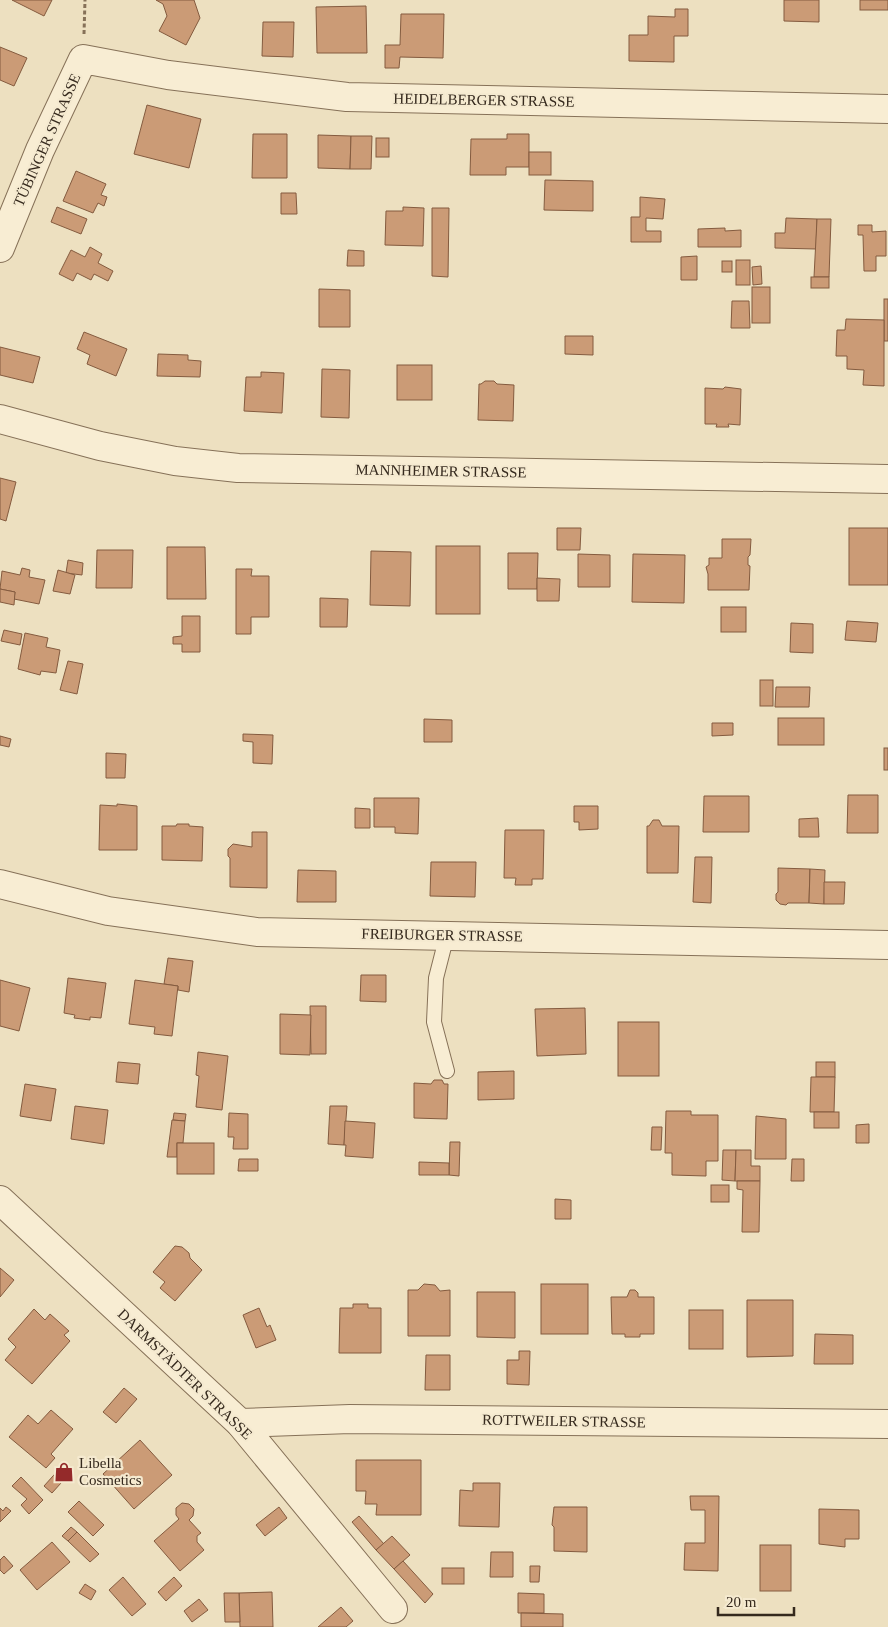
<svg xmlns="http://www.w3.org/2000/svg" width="888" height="1627" font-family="Georgia,serif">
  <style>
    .building { fill: #cb9b76; stroke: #845b3f }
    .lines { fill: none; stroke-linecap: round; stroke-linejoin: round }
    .lane-casing { stroke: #867158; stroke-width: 16 }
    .street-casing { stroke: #867158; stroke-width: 30 }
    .path { stroke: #867158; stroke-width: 3; stroke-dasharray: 4 2.5; stroke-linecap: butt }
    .lane { stroke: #f8edd3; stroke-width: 14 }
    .street { stroke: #f8edd3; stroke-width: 28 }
    .labels { text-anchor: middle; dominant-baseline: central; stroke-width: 4.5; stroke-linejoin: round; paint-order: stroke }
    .street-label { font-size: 15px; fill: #35291d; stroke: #f5ead0 }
    .poi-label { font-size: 15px; fill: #35291d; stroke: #f5ead0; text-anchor: start }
  </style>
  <rect width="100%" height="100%" fill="#ede0c0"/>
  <g class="building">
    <polygon points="12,0 52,0 44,16"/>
    <polygon points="156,0 194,0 200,18 186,45 159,31 167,16 163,4"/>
    <polygon points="784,0 819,0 819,22 784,21"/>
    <rect x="860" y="0" width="28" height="10"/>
    <polygon points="366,6 367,53 317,53 316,7"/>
    <polygon points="675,9 688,9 688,36 674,36 674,62 629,61 629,35 648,35 648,16 675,17"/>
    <polygon points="401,14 444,14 443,58 400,57 399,68 385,68 385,45 400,45"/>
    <polygon points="263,22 294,22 293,57 262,56"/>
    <polygon points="0,47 27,58 14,86 0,80"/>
    <polygon points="147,105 201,119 189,168 134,154"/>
    <polygon points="253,134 287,134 287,178 252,178"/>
    <polygon points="507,134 529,134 529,167 506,167 506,175 470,175 471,139 507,139"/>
    <polygon points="318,135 351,136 350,169 318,168"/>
    <polygon points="351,136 372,136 371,169 350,169"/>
    <rect x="376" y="138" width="13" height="19"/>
    <rect x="529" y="152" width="22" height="23"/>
    <polygon points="76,171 106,184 101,195 107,197 104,206 98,203 93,213 63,201"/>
    <polygon points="545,180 593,181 593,211 544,210"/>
    <polygon points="281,193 296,193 297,214 281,214"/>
    <polygon points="640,197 665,199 663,219 646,218 646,231 661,231 661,242 631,242 631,217 640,217"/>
    <polygon points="57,207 87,219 81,234 51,222"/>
    <polygon points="403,207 424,208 423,246 385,245 386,211 403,211"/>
    <polygon points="432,208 449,208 448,277 432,276"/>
    <polygon points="786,218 817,219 816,249 775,248 775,233 785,233"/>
    <polygon points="817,219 831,219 829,277 814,277"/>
    <polygon points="858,225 872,225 872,232 886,231 886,256 876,256 876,271 864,271 863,235 858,235"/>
    <polygon points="725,228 725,231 741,230 741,247 698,247 698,229"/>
    <polygon points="90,247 102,254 98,263 113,271 108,281 94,274 91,280 77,273 73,281 59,274 71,250 85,257"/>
    <polygon points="348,250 364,251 364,266 347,266"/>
    <polygon points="697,256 697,280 681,280 681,257"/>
    <rect x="736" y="260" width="14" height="25"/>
    <rect x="722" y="261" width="10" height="11"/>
    <polygon points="761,266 762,284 753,285 752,267"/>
    <rect x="811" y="277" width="18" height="11"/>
    <rect x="752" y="287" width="18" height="36"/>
    <polygon points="319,289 350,290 350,327 319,327"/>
    <rect x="884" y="299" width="4" height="42"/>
    <polygon points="732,301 749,301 750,328 731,328"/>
    <polygon points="846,319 884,320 884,386 863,385 864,370 847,369 847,356 836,356 837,330 845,330"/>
    <polygon points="84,332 127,349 116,376 87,364 90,355 77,349"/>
    <polygon points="565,336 593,336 593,355 565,354"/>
    <polygon points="0,347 40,357 33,383 0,375"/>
    <polygon points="158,354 188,355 188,360 201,361 200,377 157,376"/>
    <rect x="397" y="365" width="35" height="35"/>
    <polygon points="322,369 350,370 349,418 321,417"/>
    <polygon points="261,372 284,373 282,413 244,411 246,377 261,377"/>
    <polygon points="485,381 494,381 497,384 514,385 513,421 478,420 479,384 481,384"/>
    <polygon points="725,387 741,389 740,425 728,424 729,427 716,427 717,424 705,424 705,388 723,389"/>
    <polygon points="0,478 16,482 6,521 0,519"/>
    <polygon points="557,528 581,528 580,550 557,550"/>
    <rect x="849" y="528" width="39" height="57"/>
    <polygon points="722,539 751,539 750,555 748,557 748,565 750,566 749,590 708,590 708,574 706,567 709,565 709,558 722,558"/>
    <rect x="436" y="546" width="44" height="68"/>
    <polygon points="167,547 205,547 206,599 167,599"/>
    <polygon points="97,550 133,550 132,588 96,588"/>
    <polygon points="371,551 411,552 410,606 370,605"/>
    <polygon points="508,553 538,553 537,589 508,589"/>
    <polygon points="578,554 610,555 610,587 578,587"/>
    <polygon points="633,554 685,555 684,603 632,602"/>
    <polygon points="68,560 83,563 82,575 66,573"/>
    <polygon points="22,568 30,570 29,577 45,580 39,604 14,599 15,592 0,589 2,571 20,575"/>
    <polygon points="236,569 252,569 251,576 269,576 269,617 251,617 251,634 236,634"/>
    <polygon points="58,570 75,575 70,594 53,591"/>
    <polygon points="537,578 560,579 559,601 537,601"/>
    <polygon points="0,589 15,592 14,605 0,602"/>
    <polygon points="320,598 348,599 347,627 320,627"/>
    <rect x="721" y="607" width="25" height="25"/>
    <polygon points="182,616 200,616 200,652 182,652 182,644 173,644 173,637 182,636"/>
    <polygon points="847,621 878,623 876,642 845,640"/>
    <polygon points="791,623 813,624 813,653 790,652"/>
    <polygon points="4,630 22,634 20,645 1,641"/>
    <polygon points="25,633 48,638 46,647 60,650 56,673 41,671 40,675 18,669"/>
    <polygon points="68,661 83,664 77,694 60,690"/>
    <rect x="760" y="680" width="13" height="26"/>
    <polygon points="776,687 810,687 809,707 775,707"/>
    <rect x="778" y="718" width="46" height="27"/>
    <polygon points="424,719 452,720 452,742 424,742"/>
    <polygon points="712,723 733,723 733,735 712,736"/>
    <polygon points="243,734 273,735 272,764 253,763 253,742 243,741"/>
    <polygon points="0,736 11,739 9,747 0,745"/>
    <rect x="884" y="748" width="4" height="22"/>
    <polygon points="106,753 126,754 125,778 106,778"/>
    <polygon points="848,795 878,795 878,833 847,833"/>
    <polygon points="704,796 749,796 749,832 703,832"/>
    <polygon points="374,798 419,798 418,834 395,833 395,827 374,827"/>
    <polygon points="117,804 137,806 137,850 99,850 100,805 117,806"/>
    <polygon points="574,806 598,806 598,829 579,830 579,822 574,822"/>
    <polygon points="355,808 370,809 370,828 355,828"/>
    <polygon points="818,818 819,837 799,837 799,819"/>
    <polygon points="653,820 659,820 662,826 679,826 678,873 647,873 647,826 649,826"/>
    <polygon points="177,824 189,824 189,826 203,827 202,861 162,860 162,826 176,826"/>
    <polygon points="505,830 544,830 543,879 532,879 532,885 515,885 516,878 504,878"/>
    <polygon points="252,832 267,832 267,888 230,887 230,858 228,856 228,849 233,844 252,847"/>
    <polygon points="695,857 712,857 711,903 693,902"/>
    <polygon points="431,862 476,862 475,897 430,896"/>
    <polygon points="778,868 810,869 809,903 788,903 786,905 780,904 776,900 776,894 778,892"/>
    <polygon points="810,869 825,870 824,904 809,903"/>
    <polygon points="298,870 336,871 336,902 297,902"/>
    <polygon points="824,882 845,882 844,904 824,904"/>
    <polygon points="168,958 193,961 189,992 178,990 178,986 164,984"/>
    <polygon points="361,975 386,975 386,1002 360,1001"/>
    <polygon points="68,978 106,983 101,1018 90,1017 90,1020 74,1018 75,1015 64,1013"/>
    <polygon points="0,980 30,988 19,1031 0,1026"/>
    <polygon points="135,980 178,986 172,1036 154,1034 155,1027 129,1024"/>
    <polygon points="310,1006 326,1006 326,1054 311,1054"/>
    <polygon points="585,1008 586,1054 537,1056 535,1009"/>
    <polygon points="280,1014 311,1015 310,1055 280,1054"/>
    <rect x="618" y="1022" width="41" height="54"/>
    <polygon points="198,1052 228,1056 222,1110 196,1107 199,1076 196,1075"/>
    <polygon points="118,1062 140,1064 138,1084 116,1082"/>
    <rect x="816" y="1062" width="19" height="15"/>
    <polygon points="514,1071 514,1099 478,1100 478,1072"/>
    <polygon points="811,1077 835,1077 834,1112 810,1112"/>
    <polygon points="434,1080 442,1080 444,1084 448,1084 447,1119 414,1118 414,1083 431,1084"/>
    <polygon points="25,1084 56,1089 51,1121 20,1116"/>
    <polygon points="75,1106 108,1110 104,1144 71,1139"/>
    <polygon points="330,1106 347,1106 344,1145 328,1144"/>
    <polygon points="666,1111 691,1111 691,1115 718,1115 718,1161 706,1161 706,1176 672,1175 672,1153 665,1153"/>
    <rect x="814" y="1112" width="25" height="16"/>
    <polygon points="174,1113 186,1114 185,1121 173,1120"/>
    <polygon points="229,1113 248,1114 248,1149 233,1149 234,1137 228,1137"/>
    <polygon points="756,1116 786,1119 786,1159 755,1159"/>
    <polygon points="172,1120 185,1121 183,1143 177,1143 177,1157 167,1157"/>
    <polygon points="345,1121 375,1123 373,1158 345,1156 346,1145 344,1145"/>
    <polygon points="869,1124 869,1143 856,1143 856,1125"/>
    <polygon points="652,1127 662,1127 661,1150 651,1150"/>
    <polygon points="450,1142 460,1142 459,1176 449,1175"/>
    <rect x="177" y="1143" width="37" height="31"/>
    <polygon points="723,1150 736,1150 735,1181 722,1180"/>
    <polygon points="736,1150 751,1150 751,1166 760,1166 760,1181 735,1181"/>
    <polygon points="239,1159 258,1159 258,1171 238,1171"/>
    <polygon points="792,1159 804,1159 804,1181 791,1181"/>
    <polygon points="419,1162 449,1163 449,1175 419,1175"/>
    <polygon points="737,1181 760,1181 759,1232 742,1232 743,1190 737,1189"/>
    <rect x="711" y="1185" width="18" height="17"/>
    <polygon points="555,1199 571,1200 571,1219 555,1219"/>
    <polygon points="175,1246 182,1247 189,1253 190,1258 202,1270 175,1301 160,1288 165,1282 153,1272"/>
    <polygon points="0,1268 14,1280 0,1297"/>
    <polygon points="424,1284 435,1285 440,1291 450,1290 450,1336 408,1336 408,1290 418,1290"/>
    <rect x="541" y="1284" width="47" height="50"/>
    <polygon points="630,1290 635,1290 638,1293 638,1297 654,1297 654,1334 640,1334 640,1337 625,1337 625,1334 612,1334 611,1297 627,1297"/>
    <polygon points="477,1292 515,1292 515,1338 477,1337"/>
    <polygon points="747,1300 793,1300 793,1356 747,1357"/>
    <polygon points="353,1304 368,1304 368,1308 381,1308 381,1353 339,1353 340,1308 353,1308"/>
    <polygon points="259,1308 267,1327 270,1325 276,1340 256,1348 243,1315"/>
    <polygon points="34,1309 45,1320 50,1314 69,1331 64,1335 70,1341 32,1384 5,1360 16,1347 8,1339"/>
    <rect x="689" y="1310" width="34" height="39"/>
    <polygon points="815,1334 853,1335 853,1364 814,1364"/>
    <polygon points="519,1351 530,1351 529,1385 507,1384 507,1360 519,1360"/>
    <polygon points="426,1355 450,1355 450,1390 425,1390"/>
    <polygon points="124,1388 137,1399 116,1423 103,1412"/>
    <polygon points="51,1410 73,1429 51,1454 55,1458 46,1468 9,1437 28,1415 38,1424"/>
    <polygon points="140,1440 172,1475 134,1509 103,1474"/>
    <polygon points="356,1460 421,1460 421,1515 376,1515 377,1504 365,1504 366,1491 356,1491"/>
    <polygon points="62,1466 70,1473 52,1493 44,1486"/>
    <polygon points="21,1477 43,1500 29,1514 21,1505 27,1499 12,1486"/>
    <polygon points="473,1483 500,1483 499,1527 459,1526 460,1490 473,1491"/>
    <polygon points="690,1496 719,1496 718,1571 684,1570 685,1543 705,1543 705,1510 691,1510"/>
    <polygon points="79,1501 104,1525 93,1536 68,1512"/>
    <polygon points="182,1503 189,1504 194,1509 193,1516 189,1520 201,1533 197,1536 197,1542 204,1550 180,1571 154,1541 179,1519 176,1515 176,1508"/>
    <polygon points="6,1507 11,1511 0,1522 0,1508 3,1511"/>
    <polygon points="279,1507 287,1518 265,1536 256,1525"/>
    <polygon points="554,1507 587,1507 587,1552 554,1551 554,1527 552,1525"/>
    <polygon points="819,1509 859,1510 859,1539 845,1539 845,1547 819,1544"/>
    <polygon points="359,1516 384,1544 376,1550 352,1522"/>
    <polygon points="71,1527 77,1532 68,1541 62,1536"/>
    <polygon points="77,1532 99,1554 90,1562 68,1541"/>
    <polygon points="392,1536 410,1555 394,1569 376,1550"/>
    <polygon points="52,1542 70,1562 37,1590 20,1570"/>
    <rect x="760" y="1545" width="31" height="46"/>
    <polygon points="491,1552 513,1552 513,1577 490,1577"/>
    <polygon points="4,1556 13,1566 4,1574 0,1570 0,1560"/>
    <polygon points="403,1561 433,1594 425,1603 394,1569"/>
    <polygon points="530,1566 540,1566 539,1582 530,1582"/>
    <rect x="442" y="1568" width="22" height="16"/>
    <polygon points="123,1577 146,1604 132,1616 109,1590"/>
    <polygon points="174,1577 182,1586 166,1601 158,1592"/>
    <polygon points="85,1584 96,1591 91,1600 79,1593"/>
    <polygon points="272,1592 273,1627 240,1627 239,1593"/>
    <polygon points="224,1593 239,1593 240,1622 225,1622"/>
    <polygon points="518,1593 544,1594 544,1613 518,1613"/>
    <polygon points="199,1599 208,1610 192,1622 184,1611"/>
    <polygon points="341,1607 353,1621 346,1627 318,1627"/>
    <polygon points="521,1613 563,1614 563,1627 521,1627"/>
  </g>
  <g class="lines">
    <defs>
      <polyline id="lane" points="447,1071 434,1022 436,978 447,935"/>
      <g id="street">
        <polyline points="0,248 40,150 83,59 168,75 347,97 888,109"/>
        <polyline points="0,419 100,446 175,461 238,468 888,479"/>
        <polyline points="0,884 108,911 257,932 888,945"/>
        <polyline points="0,1200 240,1423 393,1609"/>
        <polyline points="240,1423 350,1419 888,1424"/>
      </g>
    </defs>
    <use href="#lane" class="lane-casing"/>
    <use href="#street" class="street-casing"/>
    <polyline class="path" points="84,34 85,0"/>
    <use href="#lane" class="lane"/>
    <use href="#street" class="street"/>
  </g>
  <defs>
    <symbol id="shop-bare" viewBox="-9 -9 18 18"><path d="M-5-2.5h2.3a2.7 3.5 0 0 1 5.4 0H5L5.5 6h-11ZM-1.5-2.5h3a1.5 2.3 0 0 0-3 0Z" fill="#942a2a" stroke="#f5ead0" stroke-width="2.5" paint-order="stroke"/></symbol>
  </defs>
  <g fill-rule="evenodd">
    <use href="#shop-bare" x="50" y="1458" width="28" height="28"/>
  </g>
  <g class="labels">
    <g class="street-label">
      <text transform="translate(484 100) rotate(1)">HEIDELBERGER STRASSE</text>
      <text transform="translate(47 140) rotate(-66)">TÜBINGER STRASSE</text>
      <text transform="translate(441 471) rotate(1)">MANNHEIMER STRASSE</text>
      <text transform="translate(442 935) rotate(1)">FREIBURGER STRASSE</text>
      <text transform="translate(185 1374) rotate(44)">DARMSTÄDTER STRASSE</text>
      <text transform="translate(564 1421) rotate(1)">ROTTWEILER STRASSE</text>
    </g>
    <g class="poi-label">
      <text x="79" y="1463">Libella<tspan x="79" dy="17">Cosmetics</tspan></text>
    </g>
  </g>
  <path d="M718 1607v8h76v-8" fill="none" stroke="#35291d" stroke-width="2.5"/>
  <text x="726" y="1607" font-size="15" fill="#35291d" stroke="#f5ead0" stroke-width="4" paint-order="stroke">20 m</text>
</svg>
